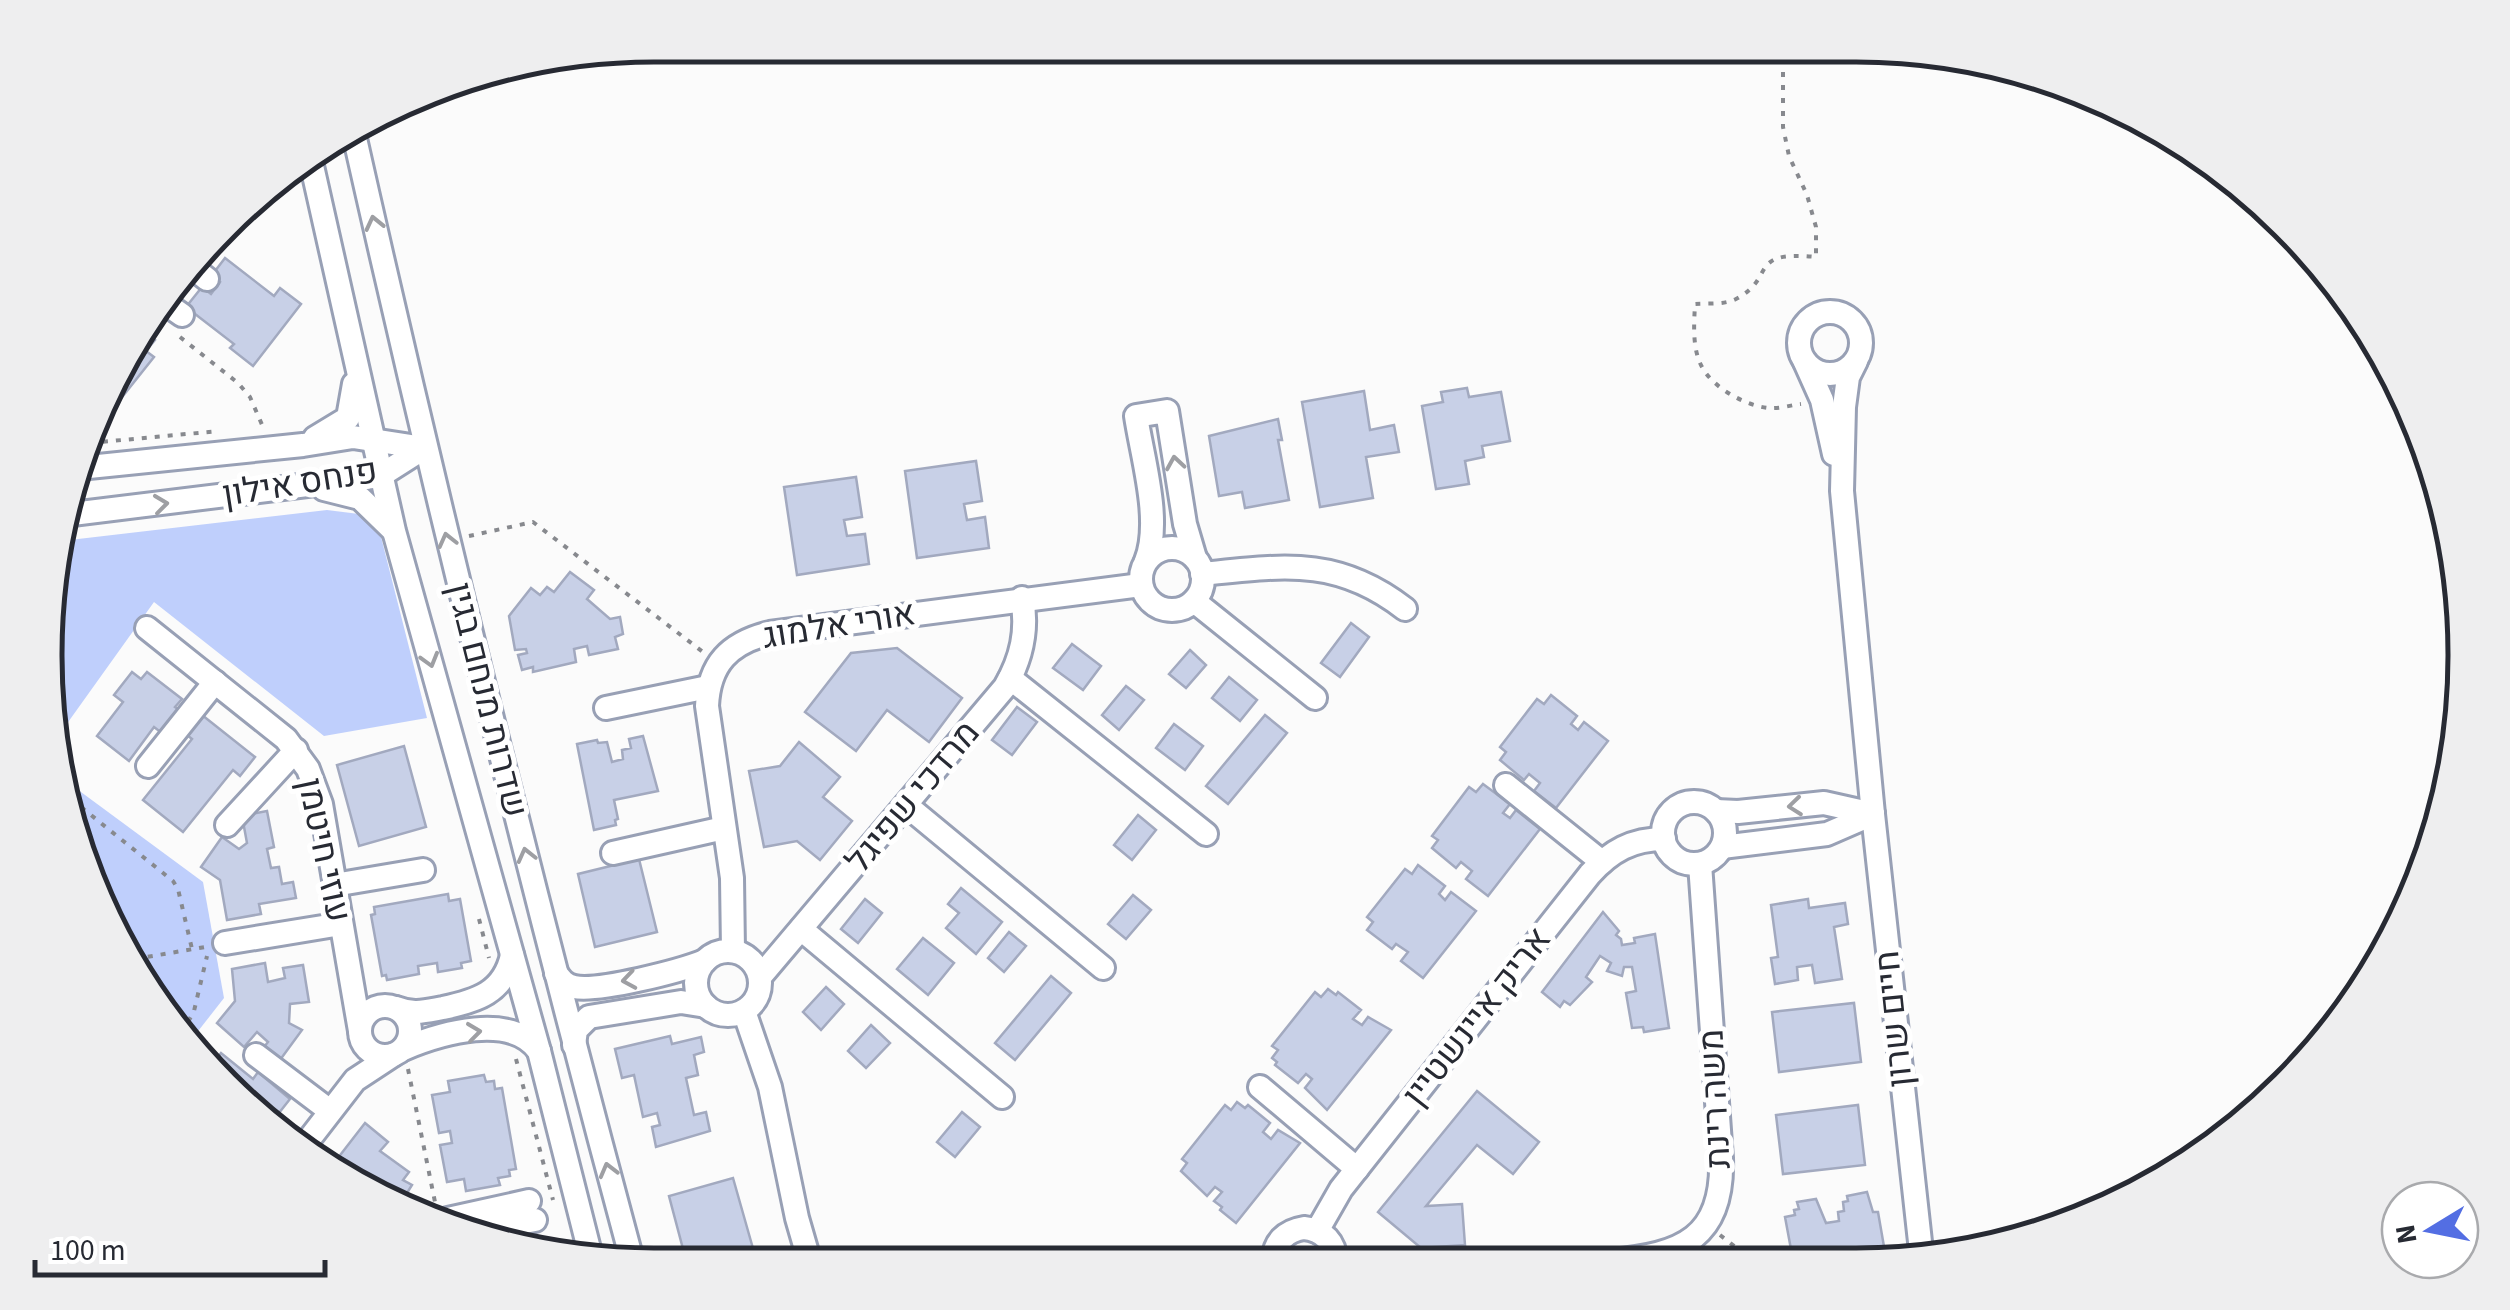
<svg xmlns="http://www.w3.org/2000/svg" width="2510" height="1310" font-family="'Source Sans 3',Heebo,sans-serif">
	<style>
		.green { fill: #bfcffc }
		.building { fill: #c8d0e7; stroke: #a2a9bf; stroke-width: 2.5 }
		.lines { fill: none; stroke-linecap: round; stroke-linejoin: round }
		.minor-casing { stroke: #98a0b5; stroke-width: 28 }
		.path { stroke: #87898e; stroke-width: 4; stroke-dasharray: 5 8; stroke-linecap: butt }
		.minor { stroke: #fff; stroke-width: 22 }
		.oneway { stroke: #9e9fa3 }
		.labels { text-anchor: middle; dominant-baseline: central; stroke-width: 10; stroke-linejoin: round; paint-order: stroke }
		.street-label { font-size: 35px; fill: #272a33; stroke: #fff }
		.rim { fill: none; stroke: #272a33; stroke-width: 5 }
	</style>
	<rect width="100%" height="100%" fill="#fbfbfb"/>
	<g class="green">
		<polygon points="327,510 359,514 380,533 427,718 324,736 154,602 56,739 46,695 61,541"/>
		<polygon points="66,781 203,882 224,998 188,1044 92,889"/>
	</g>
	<g class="building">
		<polygon points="225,258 274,296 280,288 301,304 253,366 230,348 234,344 186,307 202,287 211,294 220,282 212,275"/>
		<polygon points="142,329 155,340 146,351 154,357 119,401 112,395"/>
		<polygon points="1467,388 1469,397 1501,392 1510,441 1482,446 1484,457 1465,461 1469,484 1436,489 1422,406 1443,402 1441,392"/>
		<polygon points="1364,391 1370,430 1394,425 1399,452 1366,457 1373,498 1320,507 1302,402"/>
		<polygon points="1278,419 1282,440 1278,440 1289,500 1245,508 1242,492 1219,496 1209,436"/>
		<polygon points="976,461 982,501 964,504 967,520 985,517 989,548 917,558 905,471"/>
		<polygon points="856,477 862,517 844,520 847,536 865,534 869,564 797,575 784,487"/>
		<polygon points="570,572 594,590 587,599 610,619 620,617 623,634 615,637 618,649 589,655 587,646 574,649 576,662 533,672 533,667 522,670 518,655 527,653 526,649 515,650 509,616 531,588 540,595 547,587 554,592"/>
		<polygon points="1351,623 1369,637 1340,677 1321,663"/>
		<polygon points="1072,644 1101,666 1083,690 1053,668"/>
		<polygon points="897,648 962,698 929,742 887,710 856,751 805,712 851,653"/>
		<polygon points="1190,650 1206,665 1186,688 1169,674"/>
		<polygon points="132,672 141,679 147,672 182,699 175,707 185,714 167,737 154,727 129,761 97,736 123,702 114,695"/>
		<polygon points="1229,677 1257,700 1240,721 1212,698"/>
		<polygon points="1126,686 1144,700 1119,730 1102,715"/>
		<polygon points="1551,695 1577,716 1571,724 1578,730 1584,722 1608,741 1556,808 1534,791 1540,783 1529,774 1524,780 1500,760 1506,752 1500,747 1537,699 1544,704"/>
		<polygon points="1017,707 1037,722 1012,755 992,740"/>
		<polygon points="202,715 255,757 240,776 233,770 183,832 143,800 192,739 187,735"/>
		<polygon points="1265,715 1287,733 1228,804 1206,786"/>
		<polygon points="1174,724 1203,746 1185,770 1156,748"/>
		<polygon points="643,736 658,791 614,800 618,819 615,820 616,825 594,830 577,744 597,740 598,743 607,742 612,762 623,759 622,750 631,748 629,739"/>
		<polygon points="799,742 840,777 823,797 852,821 820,860 797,841 764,847 749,771 780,766"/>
		<polygon points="404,746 426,827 359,846 337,765"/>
		<polygon points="1483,784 1510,804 1503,813 1510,818 1516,810 1540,829 1488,896 1466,879 1472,871 1461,862 1456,868 1432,848 1438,840 1432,836 1469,787 1476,792"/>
		<polygon points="267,811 274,847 267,849 271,868 279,867 282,884 293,882 296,898 259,904 261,914 227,920 220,880 201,867 222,837 239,849 247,843 242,816"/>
		<polygon points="1138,815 1156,830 1132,860 1114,845"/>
		<polygon points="639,859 657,932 595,947 578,874"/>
		<polygon points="1418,865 1445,886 1439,894 1445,900 1451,892 1476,911 1423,978 1401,961 1408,952 1396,944 1392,949 1367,930 1373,922 1367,917 1405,869 1412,874"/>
		<polygon points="961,888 1002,922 976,954 946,928 959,913 948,904"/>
		<polygon points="448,894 449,901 460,899 471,961 461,963 462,968 438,972 437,963 418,966 419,974 387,980 386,975 382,976 371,915 375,914 374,907"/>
		<polygon points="1133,895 1151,910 1126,939 1108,924"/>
		<polygon points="865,899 882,913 858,943 841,929"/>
		<polygon points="1808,899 1809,908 1845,903 1848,924 1834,927 1842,979 1815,983 1812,965 1797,967 1798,980 1775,984 1771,958 1778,957 1771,905"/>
		<polygon points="1603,912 1619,931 1616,935 1621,939 1622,945 1635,943 1634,938 1655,934 1669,1028 1644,1032 1643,1027 1632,1028 1626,993 1636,991 1632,967 1624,967 1622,976 1607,971 1611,963 1600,956 1586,977 1592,982 1570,1005 1564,1001 1560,1007 1542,992"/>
		<polygon points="1009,932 1026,946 1004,972 988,958"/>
		<polygon points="923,938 954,963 928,995 897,969"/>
		<polygon points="265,963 268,982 285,978 283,968 303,965 309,1002 290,1004 289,1023 302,1030 280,1060 264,1047 268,1042 257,1032 244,1047 217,1023 235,1001 232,969"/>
		<polygon points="1051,976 1071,993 1015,1060 995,1043"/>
		<polygon points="826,987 844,1004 821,1030 803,1012"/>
		<polygon points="1328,989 1336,995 1338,992 1361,1010 1353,1019 1362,1025 1368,1017 1391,1030 1327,1110 1305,1088 1312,1079 1306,1074 1298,1083 1275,1065 1277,1062 1272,1058 1278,1050 1272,1046 1315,992 1321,997"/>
		<polygon points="1854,1003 1861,1062 1779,1072 1772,1012"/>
		<polygon points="871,1025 890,1043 866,1068 848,1051"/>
		<polygon points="670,1036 672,1044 701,1037 704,1052 694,1055 698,1075 686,1078 694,1115 706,1112 710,1131 656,1147 652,1127 660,1125 657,1113 643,1117 634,1075 622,1078 615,1049"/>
		<polygon points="205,1046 218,1057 221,1053 253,1079 258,1072 290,1099 275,1118 197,1058"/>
		<polygon points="484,1075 486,1082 494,1081 495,1089 502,1088 516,1169 509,1170 510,1176 498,1178 500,1185 466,1191 464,1179 447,1182 440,1145 452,1143 450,1131 439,1133 432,1095 450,1092 448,1081"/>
		<polygon points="1477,1091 1539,1142 1513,1174 1477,1145 1426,1206 1462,1204 1465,1245 1421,1248 1378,1212"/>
		<polygon points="1237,1102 1245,1108 1248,1105 1270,1123 1263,1132 1271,1139 1278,1130 1300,1143 1236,1223 1220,1210 1222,1207 1214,1201 1222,1192 1215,1187 1207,1196 1181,1171 1187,1163 1182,1159 1225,1105 1231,1110"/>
		<polygon points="1858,1105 1865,1165 1783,1174 1776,1115"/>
		<polygon points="962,1112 980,1127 955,1157 937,1142"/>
		<polygon points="365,1123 388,1142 380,1151 409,1172 403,1180 412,1185 407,1193 412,1197 405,1207 385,1202 334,1163"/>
		<polygon points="733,1178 756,1259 741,1263 687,1264 669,1196"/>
		<polygon points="1867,1192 1873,1212 1878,1212 1886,1258 1844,1260 1843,1253 1830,1255 1831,1260 1793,1260 1785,1217 1795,1215 1794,1210 1799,1209 1797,1202 1816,1199 1826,1223 1839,1221 1838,1212 1844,1211 1843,1202 1848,1201 1847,1196"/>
	</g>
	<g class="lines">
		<g class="minor-casing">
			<g id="minor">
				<path d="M354,134c85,378 178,755 279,1130"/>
				<polyline points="310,157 394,531 539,1051 591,1257"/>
				<polyline points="193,268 207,279"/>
				<polyline points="162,301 182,315"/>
				<circle cx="1830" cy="343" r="31"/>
				<polyline points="1856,361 1848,377 1844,407 1842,491 1873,814 1922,1260"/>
				<polyline points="1805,362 1822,400 1834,454"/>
				<polyline points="315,438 348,418 354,384"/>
				<polyline points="79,468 303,445 353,437 424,448"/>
				<polyline points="324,489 360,498 393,530"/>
				<polyline points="64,515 380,476 424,448"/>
				<circle cx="1172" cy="579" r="31"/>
				<path d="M1146,561c16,-40 -4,-104 -10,-145l31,-5 18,113 10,34"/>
				<path d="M1202,574c80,-8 135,-18 203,35"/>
				<polyline points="1194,601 1315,698"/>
				<polyline points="147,628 286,739 308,769 321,804 360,1031"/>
				<polyline points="1010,678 1206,834"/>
				<polyline points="606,708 708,687"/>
				<polyline points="148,766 215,682"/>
				<polyline points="1506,785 1602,862"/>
				<circle cx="1694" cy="833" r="31"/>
				<polyline points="906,805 1103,968"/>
				<polyline points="1716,811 1738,812 1824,803 1873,814"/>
				<polyline points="227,825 296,750"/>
				<polyline points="1722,847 1827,834 1873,814"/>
				<polyline points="613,853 724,828"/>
				<polyline points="334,885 423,870"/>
				<polyline points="801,929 1002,1097"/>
				<polyline points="225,943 341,924"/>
				<circle cx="728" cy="983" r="32"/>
				<path d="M733,951l-1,-73 -25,-172c2,-42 22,-63 63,-73l371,-48"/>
				<path d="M556,973c5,7 9,12 18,14 25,5 106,-16 131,-26"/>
				<path d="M760,977l245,-290c17,-29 23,-57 17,-89"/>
				<circle cx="385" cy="1031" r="25"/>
				<path d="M396,1008c17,7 30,3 47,0 33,-7 61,-15 69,-53"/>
				<polyline points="744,1011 770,1087 797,1218 810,1263"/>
				<polyline points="574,1045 576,1030 589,1017 681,1002 706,1006"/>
				<path d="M403,1049c38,-16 108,-37 136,2"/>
				<polyline points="256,1055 330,1111"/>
				<polyline points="1260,1087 1357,1169"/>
				<polyline points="307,1142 355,1080 393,1055"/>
				<polyline points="448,1219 529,1201"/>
				<polyline points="486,1229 535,1220"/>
				<path d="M1317,1231l24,-42 249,-315c21,-23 42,-35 74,-35"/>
				<path d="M1610,1261c72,-6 114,-23 111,-103l-21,-294"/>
				<path d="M1273,1262c1,-20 12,-31 31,-34 20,2 31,14 32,34"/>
			</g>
		</g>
		<g class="path">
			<path d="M1783,46v81l6,29 18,39 9,32v30c-70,-7 -39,21 -80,42 -12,6 -28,4 -41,5 -1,20 -3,45 7,63 11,21 44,39 67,41 10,1 22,-3 32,-4"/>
			<polyline points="180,337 238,383 250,397 263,427"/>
			<polyline points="90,443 219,431"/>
			<polyline points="469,536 533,522 703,652"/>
			<polyline points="71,799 173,881 178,889 192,949"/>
			<polyline points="479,919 489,958"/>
			<polyline points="135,959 205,947"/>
			<polyline points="182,1033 194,1011 207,956"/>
			<polyline points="516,1059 553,1200"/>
			<polyline points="408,1069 435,1202"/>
			<polyline points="1720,1235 1752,1260"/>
		</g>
		<use href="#minor" class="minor"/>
	</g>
	<defs><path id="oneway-chevron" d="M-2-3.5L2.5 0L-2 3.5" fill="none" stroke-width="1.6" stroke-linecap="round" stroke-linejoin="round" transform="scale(2.5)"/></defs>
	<g class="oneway">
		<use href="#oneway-chevron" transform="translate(374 223) rotate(-103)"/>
		<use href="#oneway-chevron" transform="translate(1175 463) rotate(-99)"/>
		<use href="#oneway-chevron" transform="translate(161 504) rotate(-7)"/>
		<use href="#oneway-chevron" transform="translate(447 540) rotate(-104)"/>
		<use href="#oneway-chevron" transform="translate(430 660) rotate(74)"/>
		<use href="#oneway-chevron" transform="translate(1795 806) rotate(174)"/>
		<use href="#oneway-chevron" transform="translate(526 855) rotate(-104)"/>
		<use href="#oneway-chevron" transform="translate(629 980) rotate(171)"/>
		<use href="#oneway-chevron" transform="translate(474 1032) rotate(-7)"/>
		<use href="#oneway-chevron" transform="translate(608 1170) rotate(-105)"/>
	</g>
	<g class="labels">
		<g class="street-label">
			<text transform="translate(300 483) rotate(-9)">פנחס אילון</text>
			<text transform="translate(839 625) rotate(-9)">אורי אלמוג</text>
			<text transform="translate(487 700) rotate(76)">שדרות מנחם בגין</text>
			<text transform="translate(913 797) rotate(-50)">מרדכי שפיגל</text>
			<text transform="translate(324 850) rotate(78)">עוזי חיטמן</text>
			<text transform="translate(1477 1017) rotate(-52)">אריק איינשטיין</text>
			<text transform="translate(1894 1019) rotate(-96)">חיים שרון</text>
			<text transform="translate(1715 1099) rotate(-93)">משה רינת</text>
		</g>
	</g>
	<path d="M0 0H2510V1310H0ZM654 62H1856A592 592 0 0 1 2448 654V656A592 592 0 0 1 1856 1248H654A592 592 0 0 1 62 656V654A592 592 0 0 1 654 62Z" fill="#eeeeef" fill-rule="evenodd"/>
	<path class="rim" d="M654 62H1856A592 592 0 0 1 2448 654V656A592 592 0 0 1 1856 1248H654A592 592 0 0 1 62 656V654A592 592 0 0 1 654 62Z"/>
	<g transform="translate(2430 1230) rotate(260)"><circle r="48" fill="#ffffff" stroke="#a9aaad" stroke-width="2.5"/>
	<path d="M0-8L18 38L0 25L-18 38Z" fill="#536ee3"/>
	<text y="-15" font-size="28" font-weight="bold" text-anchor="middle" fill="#272a33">N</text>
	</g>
	<path d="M35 1260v15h290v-15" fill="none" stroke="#272a33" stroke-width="5"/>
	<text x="50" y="1260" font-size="30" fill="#272a33" stroke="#ffffff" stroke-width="8" paint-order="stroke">100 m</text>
</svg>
